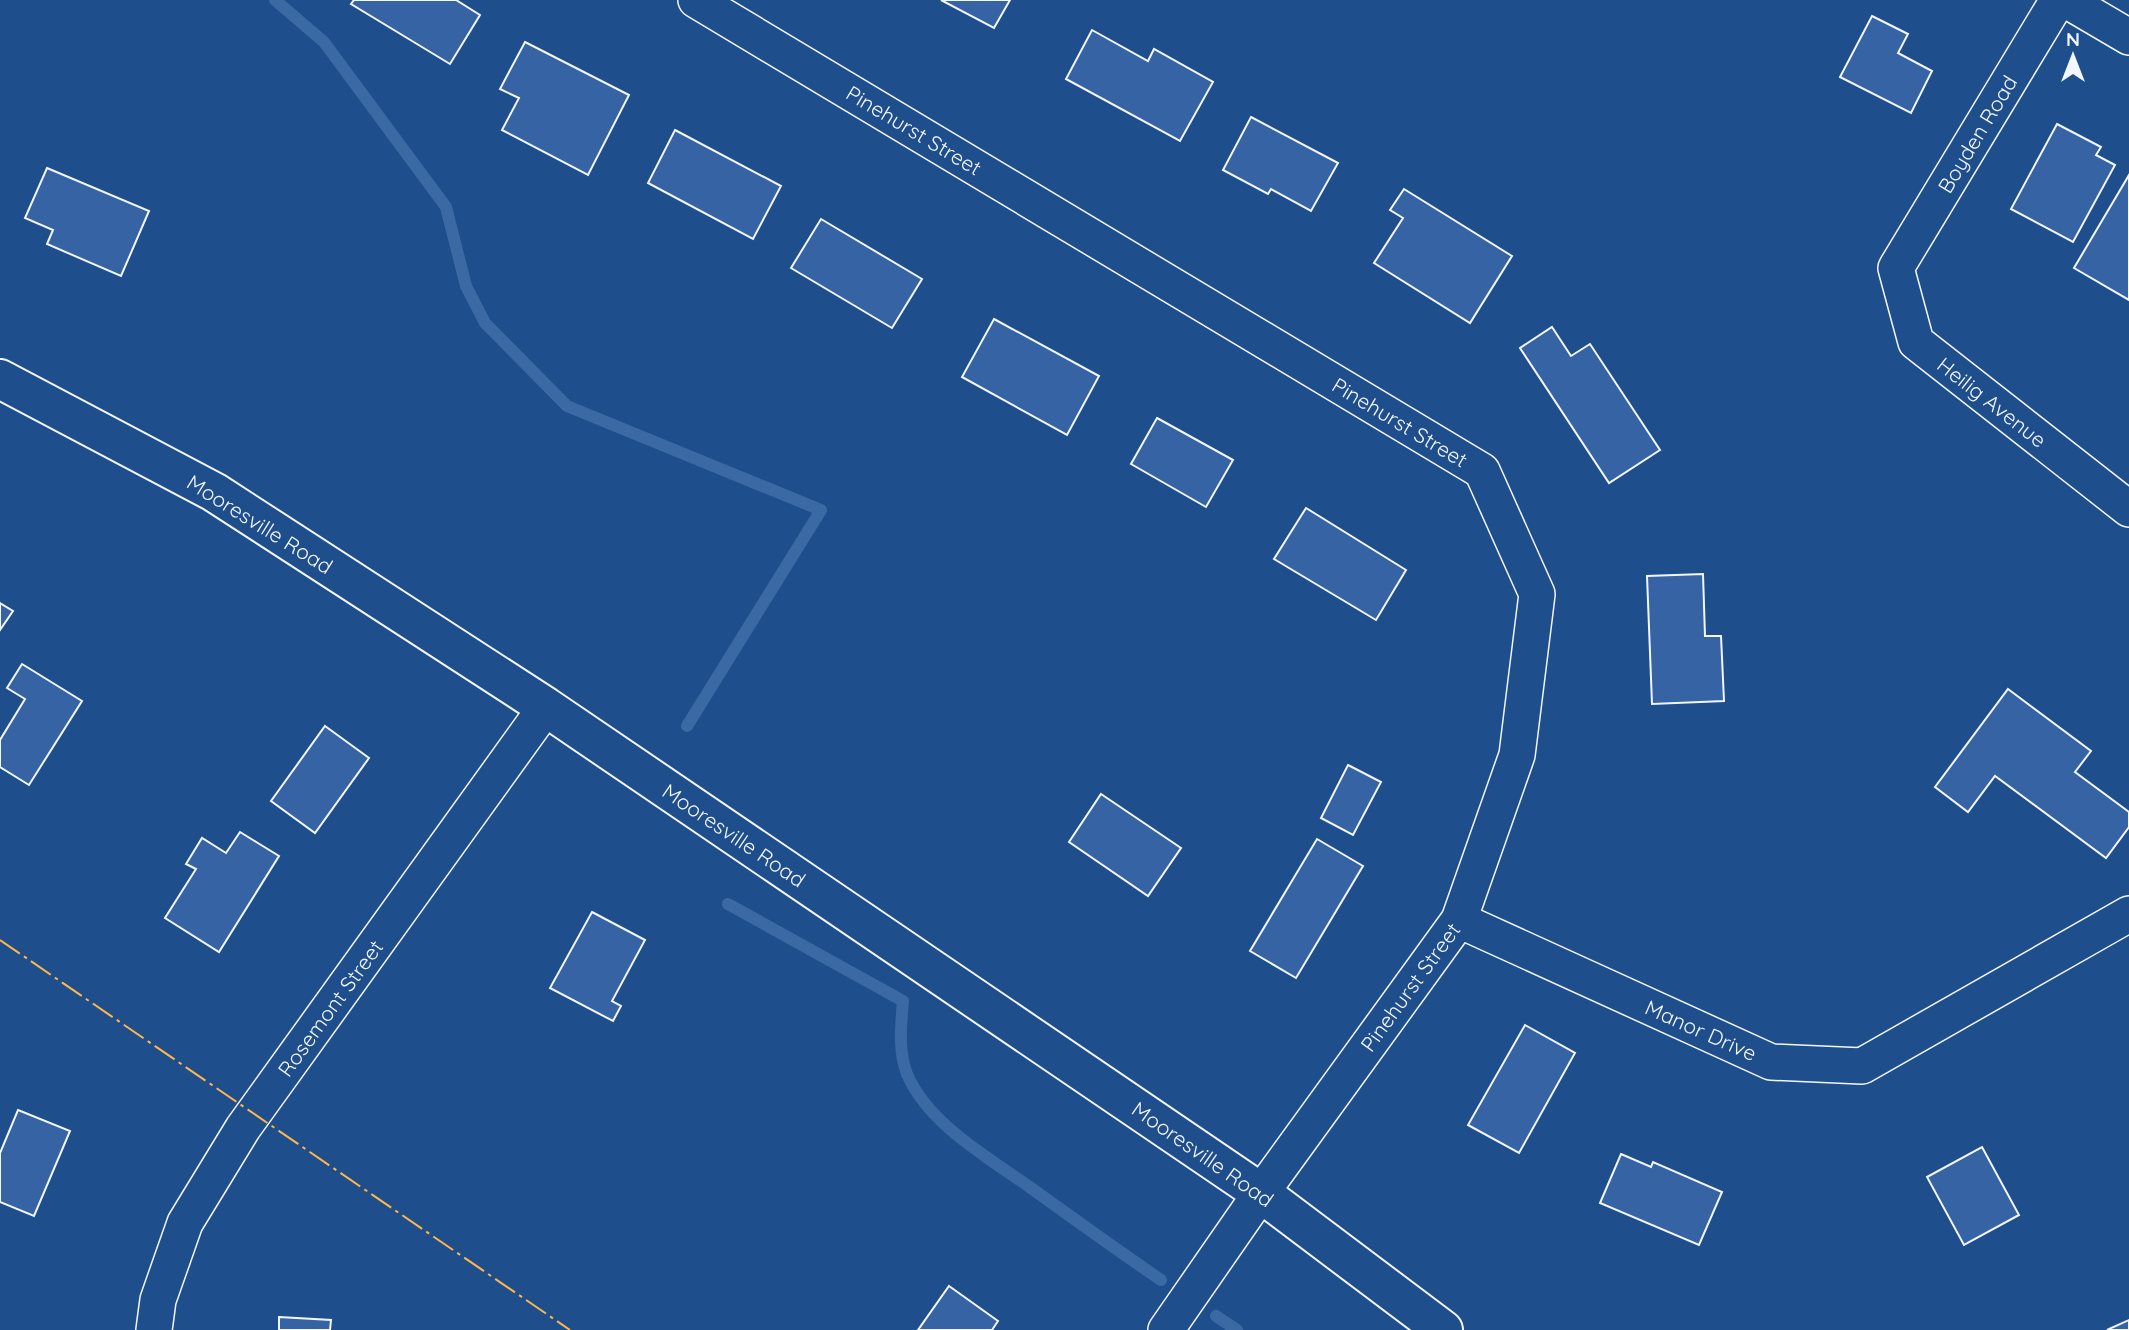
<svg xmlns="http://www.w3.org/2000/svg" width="2129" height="1330" font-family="Quicksand,sans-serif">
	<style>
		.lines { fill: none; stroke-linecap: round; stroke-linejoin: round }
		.stream { stroke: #3b69a3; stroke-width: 12 }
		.building { fill: #3563a3; stroke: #f2f6ff; stroke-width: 2 }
		.minor-casing { stroke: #f2f6ff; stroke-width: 38 }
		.primary-casing { stroke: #f2f6ff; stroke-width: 42 }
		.minor { stroke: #1f4e8c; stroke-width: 35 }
		.primary { stroke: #1f4e8c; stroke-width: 38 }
		.power { stroke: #ffb74d; stroke-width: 2; stroke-dasharray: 24 5 3.5 5; stroke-linecap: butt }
		.labels { text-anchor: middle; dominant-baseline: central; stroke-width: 5; stroke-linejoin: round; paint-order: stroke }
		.street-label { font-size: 21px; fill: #f2f6ff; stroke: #1f4e8c }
	</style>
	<rect width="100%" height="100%" fill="#1f4e8c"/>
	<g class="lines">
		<g class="stream">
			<polyline points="275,0 324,42 446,207 466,286 485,323 567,406 821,510 687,726"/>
			<path d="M728,904l175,97c-2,24 -5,50 4,73 21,50 82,84 124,114 43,31 86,62 130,92"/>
			<polyline points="1216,1316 1237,1330"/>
		</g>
	</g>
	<g class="building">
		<polygon points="354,0 456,0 480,15 450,64 351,4"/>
		<polygon points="941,0 1010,0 994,28"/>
		<polygon points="1872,16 1908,34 1898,53 1932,71 1911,113 1840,77"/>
		<polygon points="1092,30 1148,61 1154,49 1213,82 1180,141 1066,79"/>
		<polygon points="525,42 629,95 588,175 502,130 519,98 500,89"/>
		<polygon points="1251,117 1338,163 1311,211 1271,189 1268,194 1223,170"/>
		<polygon points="2057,124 2101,147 2096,155 2115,165 2073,242 2011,209"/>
		<polygon points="675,130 781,186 753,239 648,183"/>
		<polygon points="47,168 149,211 121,276 47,244 53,230 25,218"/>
		<polygon points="2129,175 2129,300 2074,268"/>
		<polygon points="1404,189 1512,256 1470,323 1374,263 1403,218 1390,210"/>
		<polygon points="821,219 922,279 892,328 791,268"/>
		<polygon points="994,319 1099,376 1067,435 962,377"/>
		<polygon points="1552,327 1571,356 1590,344 1660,450 1609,483 1520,348"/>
		<polygon points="1157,418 1233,460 1206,507 1131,464"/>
		<polygon points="1306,508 1406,570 1376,620 1274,559"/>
		<polygon points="1703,574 1705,636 1721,636 1724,701 1652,704 1647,576"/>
		<polygon points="0,603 13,611 0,630"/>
		<polygon points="22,664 82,701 29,785 0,767 0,740 25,699 7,688"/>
		<polygon points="2008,689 2091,751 2075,772 2129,812 2129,827 2106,858 1995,776 1968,812 1935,787"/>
		<polygon points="325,726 369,758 315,833 271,801"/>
		<polygon points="1348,765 1381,782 1353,835 1321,818"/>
		<polygon points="1101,794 1181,848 1148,896 1069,842"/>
		<polygon points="240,832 279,856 219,952 165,918 196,869 186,864 202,838 226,853"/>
		<polygon points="1317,839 1363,866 1296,978 1250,951"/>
		<polygon points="592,912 645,940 612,1001 621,1006 613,1021 550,988"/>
		<polygon points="1525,1025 1575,1053 1519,1153 1468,1125"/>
		<polygon points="18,1110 70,1131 34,1216 0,1202 0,1153"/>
		<polygon points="1982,1147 2019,1215 1964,1245 1927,1177"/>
		<polygon points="1621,1154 1651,1167 1653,1162 1722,1192 1699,1245 1600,1203"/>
		<polygon points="949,1286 998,1321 992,1330 918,1330"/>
		<polygon points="279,1317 331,1320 330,1330 279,1330"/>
		<polygon points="2129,1320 2129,1330 2107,1330"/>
	</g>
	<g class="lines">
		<g class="minor-casing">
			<g id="minor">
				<polyline points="696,0 1482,471 1537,594 1517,755 1459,920 1261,1193 1166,1330"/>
				<polyline points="2058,0 1896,268 1916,342 2129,509"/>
				<polyline points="2066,0 2129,37"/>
				<polyline points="1459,920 1771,1062 1862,1066 2129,914"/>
				<polyline points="154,1330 158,1300 185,1223 243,1128 546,707"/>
			</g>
		</g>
		<g class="primary-casing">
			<polyline id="primary" points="0,379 214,492 546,707 1261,1193 1443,1330"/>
		</g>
		<use href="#minor" class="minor"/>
		<use href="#primary" class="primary"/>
		<polyline class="power" points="0,940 570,1330"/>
	</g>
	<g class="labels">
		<g class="street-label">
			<text transform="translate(914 130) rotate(31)">Pinehurst Street</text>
			<text transform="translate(1977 134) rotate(-59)">Boyden Road</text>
			<text transform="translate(1992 402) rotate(38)">Heilig Avenue</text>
			<text transform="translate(1400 422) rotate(31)">Pinehurst Street</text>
			<text transform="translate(260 524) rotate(32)">Mooresville Road</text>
			<text transform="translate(734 835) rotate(34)">Mooresville Road</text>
			<text transform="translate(1410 987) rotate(-54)">Pinehurst Street</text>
			<text transform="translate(330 1008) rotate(-54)">Rosemont Street</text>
			<text transform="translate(1701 1030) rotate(24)">Manor Drive</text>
			<text transform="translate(1203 1154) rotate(35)">Mooresville Road</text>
		</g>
	</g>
	<g transform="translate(2073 56)" stroke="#1f4e8c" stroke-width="5" paint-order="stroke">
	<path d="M0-5L12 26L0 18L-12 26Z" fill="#f2f6ff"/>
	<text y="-10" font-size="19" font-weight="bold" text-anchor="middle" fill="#f2f6ff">N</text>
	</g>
</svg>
